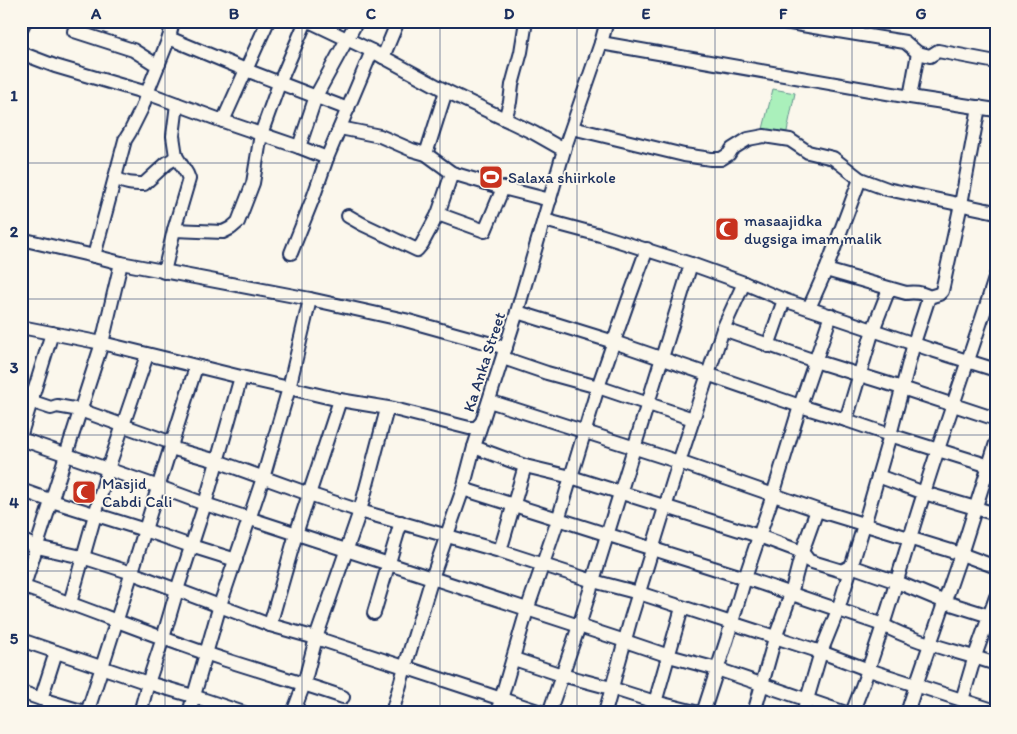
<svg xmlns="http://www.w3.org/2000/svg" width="1017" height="734" font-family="Itim,sans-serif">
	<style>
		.garden { fill: #aaf0bb; stroke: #62908c }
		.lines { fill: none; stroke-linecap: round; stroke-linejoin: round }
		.minor-casing { stroke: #1b2f5e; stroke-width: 16 }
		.minor { stroke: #fbf7ec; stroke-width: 12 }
		.grid { fill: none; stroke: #1b2f5e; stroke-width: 1; stroke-opacity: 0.55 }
		.labels { text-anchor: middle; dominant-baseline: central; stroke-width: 4; stroke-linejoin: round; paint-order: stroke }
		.poi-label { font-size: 16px; fill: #1b2f5e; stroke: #fbf7ec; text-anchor: start }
		.street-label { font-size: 16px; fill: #1b2f5e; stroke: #fbf7ec }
		.neatline { fill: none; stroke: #1b2f5e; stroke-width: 2 }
		.grid-label { font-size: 16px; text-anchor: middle; font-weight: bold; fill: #1b2f5e }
	</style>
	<rect width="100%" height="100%" fill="#fbf7ec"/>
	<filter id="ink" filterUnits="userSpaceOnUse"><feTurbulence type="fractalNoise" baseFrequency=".02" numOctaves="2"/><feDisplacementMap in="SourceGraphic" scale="10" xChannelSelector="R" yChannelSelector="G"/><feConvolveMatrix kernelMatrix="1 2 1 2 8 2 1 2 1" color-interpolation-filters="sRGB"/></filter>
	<g filter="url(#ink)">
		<polygon class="garden" points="773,89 795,93 786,136 762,133"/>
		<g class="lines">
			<g class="minor-casing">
				<g id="minor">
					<polyline points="309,21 372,51 446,91 534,133 564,150"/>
					<polyline points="784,22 905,42 918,53 930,56 938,51 996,62"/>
					<polyline points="21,29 25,21"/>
					<polyline points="74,31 133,50 152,62 159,64"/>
					<polyline points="169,38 246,70 348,109"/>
					<polyline points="601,43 910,97 996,110"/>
					<polyline points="21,53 55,66 147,93 223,121 299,147 327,158"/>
					<polyline points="383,57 398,21"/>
					<polyline points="910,97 918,53"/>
					<polyline points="505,119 510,102 512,85 521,52 526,21"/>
					<polyline points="223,121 268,21"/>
					<polyline points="340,128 380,136 412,150 426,154 452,173 503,188 550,200"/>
					<polyline points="572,128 684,155 711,159 721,159 729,154 732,149 748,139 764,136 790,140 808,152 833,158 860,179 887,189 996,212"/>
					<polyline points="299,147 316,96 357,21"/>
					<polyline points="426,154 446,91"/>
					<path d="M115,177c9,7 18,7 29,7l23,-21 5,-3 4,-4 -3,-20 4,-32"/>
					<polyline points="438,214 485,231 503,188"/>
					<polyline points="348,216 362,224 417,250 422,244 438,214 452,173"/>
					<polyline points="544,220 600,235 691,264 744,283 784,300 932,350 996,370"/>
					<polyline points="174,230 223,232 231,228 238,222 253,183 261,134 279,84 306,21"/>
					<polyline points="21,239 94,256 121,263 310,299 405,320 506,348"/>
					<polyline points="291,253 313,198 327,158 372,51"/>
					<polyline points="94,256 125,140 130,132 142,108 147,93 169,38 173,21"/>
					<path d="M826,270l80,23c8,-1 16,-1 23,4"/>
					<polyline points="164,272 174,230 189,179 187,174 176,156"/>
					<polyline points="929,297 939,294 942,291 961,204 979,107"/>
					<polyline points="809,308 826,270 860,179"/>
					<polyline points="517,312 614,342 800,406 846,420 890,435 996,468"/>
					<polyline points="21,327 102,343 241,377 289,388 340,400 394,409 469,428 476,428 483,421"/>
					<polyline points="723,329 815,361 902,388 996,419"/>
					<polyline points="768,346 784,300"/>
					<polyline points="503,358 547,373 598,387 693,419"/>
					<polyline points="21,392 33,395 33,402 51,408 57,406 80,410 172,443 174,449 217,461 309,494 360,511 500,551 593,581 639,593 821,652 869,670 996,711"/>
					<polyline points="489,401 679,462 817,510 961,554 996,567"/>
					<polyline points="846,420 873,330 889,289"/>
					<polyline points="21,434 52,333"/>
					<polyline points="21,439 159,487 205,504 625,641 669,656 717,669 846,713"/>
					<polyline points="474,447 525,466 571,477 759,536 802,552 809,561 842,571 851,566 897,582 945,602 996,618"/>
					<polyline points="878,476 924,493 996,514"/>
					<path d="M463,489l282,89 138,47c35,19 75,26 113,39"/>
					<polyline points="21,490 52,501 145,530 191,546 236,560"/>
					<polyline points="21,540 37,547 82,557 132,573 270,625 316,638 544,713"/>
					<polyline points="500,551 525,466"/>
					<path d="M21,586c62,21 122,46 184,67 46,16 92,28 138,44"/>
					<polyline points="21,595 102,343 121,263"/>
					<polyline points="70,603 108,469 147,355"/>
					<polyline points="374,613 401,522"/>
					<polyline points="270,625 296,534 340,400"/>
					<polyline points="21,640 148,683 193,696 244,713"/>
					<polyline points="514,659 562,675 611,688 655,702 699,713"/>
					<polyline points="21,692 41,699 88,713"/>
					<polyline points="41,699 56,652"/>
					<polyline points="962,700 975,656 996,597"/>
					<path d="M87,713c38,-115 72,-231 109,-346"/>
					<polyline points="140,713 148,683 163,638 177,590 205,504 241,377"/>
					<polyline points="189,713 220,605 263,478 289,388 310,299"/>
					<polyline points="293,713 304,684 316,638 360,511 387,409"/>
					<polyline points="392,713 405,667 432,578 463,489 474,447 517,312 564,150 601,43 607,21"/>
					<polyline points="497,713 527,610 558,520 598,387 628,301 647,249"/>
					<polyline points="549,713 579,626 691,264"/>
					<polyline points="605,713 631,618 679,462 723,329 744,283"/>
					<polyline points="652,713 682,608"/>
					<polyline points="703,713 727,639 745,578 773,495 800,406 831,315"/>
					<polyline points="754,713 775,638 791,594 802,552 817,510"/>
					<polyline points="803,713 821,652 838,610 864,525 890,435 914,343 929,297"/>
					<path d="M852,713c28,-71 48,-145 71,-217 23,-74 50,-147 73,-221"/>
					<polyline points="907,713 916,685 961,554 996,443"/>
				</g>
			</g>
			<use href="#minor" class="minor"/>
		</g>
	</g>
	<path class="grid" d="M165,21v692M302,21v692M440,21v692M577,21v692M715,21v692M852,21v692M21,163h975M21,299h975M21,435h975M21,571h975"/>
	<defs>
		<g id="stadium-square" transform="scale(1.25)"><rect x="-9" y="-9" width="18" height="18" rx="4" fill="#c8321e" stroke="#fbf7ec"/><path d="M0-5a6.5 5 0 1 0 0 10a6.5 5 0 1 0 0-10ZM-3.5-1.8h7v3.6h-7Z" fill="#fff"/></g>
		<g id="mosque-square" transform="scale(1.25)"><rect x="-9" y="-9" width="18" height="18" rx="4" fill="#c8321e" stroke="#fbf7ec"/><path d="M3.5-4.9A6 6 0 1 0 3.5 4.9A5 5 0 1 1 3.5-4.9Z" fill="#fff"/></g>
	</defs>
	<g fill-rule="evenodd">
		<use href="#stadium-square" x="491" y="177"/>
		<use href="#mosque-square" x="727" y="229"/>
		<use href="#mosque-square" x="84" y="492"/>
	</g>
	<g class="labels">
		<g class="poi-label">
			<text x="508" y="177">Salaxa shiirkole</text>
			<text x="744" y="220">masaajidka<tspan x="744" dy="18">dugsiga imam malik</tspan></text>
			<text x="102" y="483">Masjid<tspan x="102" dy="18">Cabdi Cali</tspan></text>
		</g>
		<g class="street-label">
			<text transform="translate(484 362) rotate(-72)">Ka Anka Street</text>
		</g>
	</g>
	<rect width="1017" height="734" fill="none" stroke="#fbf7ec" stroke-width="55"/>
	<rect x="28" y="28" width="962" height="678" class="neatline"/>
	<g class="grid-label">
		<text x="96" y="19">A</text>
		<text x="234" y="19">B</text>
		<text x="371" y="19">C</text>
		<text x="509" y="19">D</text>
		<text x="646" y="19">E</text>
		<text x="783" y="19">F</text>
		<text x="921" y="19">G</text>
		<text x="14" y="101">1</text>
		<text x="14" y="237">2</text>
		<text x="14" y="373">3</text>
		<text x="14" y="508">4</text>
		<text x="14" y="644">5</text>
	</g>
</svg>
